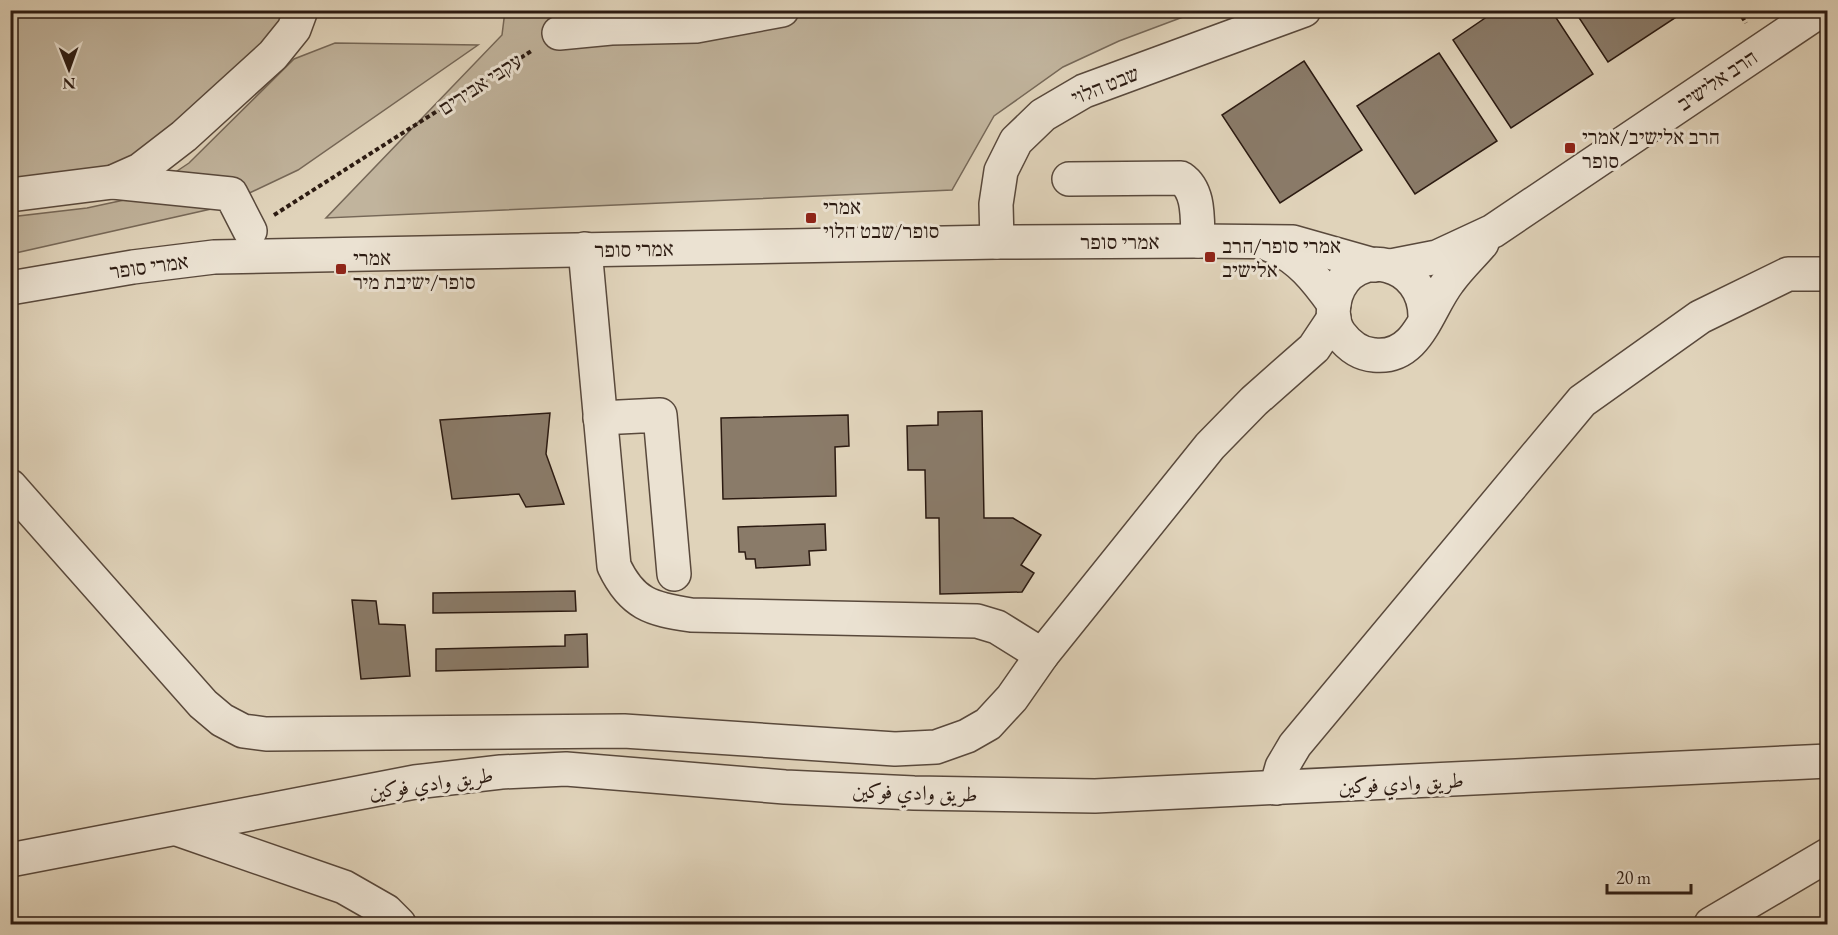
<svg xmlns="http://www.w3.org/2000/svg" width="1838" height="935" font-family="'EB Garamond',Amiri,'Frank Ruhl Libre',serif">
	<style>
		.green { fill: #c1b49d; stroke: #766858; stroke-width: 1.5 }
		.building { fill: #8a7b69; stroke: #2c1b12; stroke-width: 1.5 }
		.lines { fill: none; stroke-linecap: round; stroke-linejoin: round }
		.minor-casing { stroke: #59493c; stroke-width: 36 }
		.path { stroke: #2c1b12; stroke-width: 4; stroke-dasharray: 4.5 3; stroke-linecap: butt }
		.minor { stroke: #ebe2d2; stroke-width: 33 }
		.poi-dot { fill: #8f2418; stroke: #ebe2d2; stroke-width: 2 }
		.labels { text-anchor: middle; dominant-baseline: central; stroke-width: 6; stroke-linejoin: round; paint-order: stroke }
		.street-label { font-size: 21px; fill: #2c1b12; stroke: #ebe2d2 }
		.poi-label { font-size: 21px; fill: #2c1b12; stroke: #ebe2d2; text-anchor: start }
	</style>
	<rect width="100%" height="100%" fill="#e0d3ba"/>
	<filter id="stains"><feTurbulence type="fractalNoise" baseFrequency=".00333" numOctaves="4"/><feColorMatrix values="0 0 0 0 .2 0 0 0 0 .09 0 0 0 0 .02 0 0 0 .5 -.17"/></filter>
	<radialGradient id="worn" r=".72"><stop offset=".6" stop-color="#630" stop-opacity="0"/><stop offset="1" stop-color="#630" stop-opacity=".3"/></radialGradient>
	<g class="green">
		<polygon points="10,11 282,11 277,32 142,157 89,176 11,185"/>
		<polygon points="505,11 1199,11 1119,41 1063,67 994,116 952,190 326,218 502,35"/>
		<polygon points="335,43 478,45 298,170 220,207 11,254 10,217 87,208 138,197 189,163 294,59"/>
	</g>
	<g class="building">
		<polygon points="1497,10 1551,10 1593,74 1511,128 1453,40"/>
		<polygon points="1574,10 1687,10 1608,62"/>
		<polygon points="1439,53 1497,141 1415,194 1357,106"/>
		<polygon points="1304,61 1362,150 1280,203 1222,115"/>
		<polygon points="982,411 984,518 1013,518 1041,535 1021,565 1034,573 1022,592 940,594 939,518 926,518 925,470 908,470 907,426 938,425 938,412"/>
		<polygon points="550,413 546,454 564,504 526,507 519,494 452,499 440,420"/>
		<polygon points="848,415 849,446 835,447 836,496 723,499 721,418"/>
		<polygon points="825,524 826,550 809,551 810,565 756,568 755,559 746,559 745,552 739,552 738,527"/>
		<polygon points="575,591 576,611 433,613 433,593"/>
		<polygon points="352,600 376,601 379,624 405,625 410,676 361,679"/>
		<polygon points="587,634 588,667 436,671 436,649 565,646 565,635"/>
	</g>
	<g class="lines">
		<g class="minor-casing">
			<g id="minor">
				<polyline points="559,33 611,28 696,26 782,10"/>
				<path d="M1069,179l112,-1c19,13 16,41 17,63"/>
				<polyline points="113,182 231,194 250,231"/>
				<polyline points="10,195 113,182 140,170 184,136 273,55 294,29 301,10"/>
				<polyline points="997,242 996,204 1001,171 1016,141 1043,115 1084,91 1304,10"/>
				<path d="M1270,245c29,12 46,34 64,59"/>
				<path d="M585,249l29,317c18,38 37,43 77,49l286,6 20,6 45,28"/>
				<polyline points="1391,266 1437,257 1493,231 1821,10"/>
				<polyline points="10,288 133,267 214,257 997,242 1198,241 1293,242 1374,265"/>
				<path d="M1425,319c2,-59 -72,-75 -89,-24 -4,13 -4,28 4,39 9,12 19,20 34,21 44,5 53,-46 75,-74 10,-14 22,-25 33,-38"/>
				<polyline points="600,418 660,415 674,574"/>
				<polyline points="10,486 203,704 222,720 243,731 266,734 624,731 895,749 936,747 967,736 988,724 1012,698 1042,655 1210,446 1254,401 1314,348 1334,318"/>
				<polyline points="1276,788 1282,767 1295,745 1582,401 1700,317 1788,274 1828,274"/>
				<polyline points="177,829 344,887 386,911 399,924"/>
				<polyline points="10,860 415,782 501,772 566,769 785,787 914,793 1095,796 1828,761"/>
				<polyline points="1711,924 1828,855"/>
			</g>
		</g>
		<g class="path">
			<polyline points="1738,10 1746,23"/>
			<polyline points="274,215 533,50"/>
		</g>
		<use href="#minor" class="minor"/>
	</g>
	<g class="poi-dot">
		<rect x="1564" y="142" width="12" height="12" rx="3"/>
		<rect x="805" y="212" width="12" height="12" rx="3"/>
		<rect x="1204" y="251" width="12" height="12" rx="3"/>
		<rect x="335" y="263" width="12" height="12" rx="3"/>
	</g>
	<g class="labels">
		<g class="street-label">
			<text transform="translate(1717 80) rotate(-34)">הרב אלישיב</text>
			<text transform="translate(480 84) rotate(-33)">עקבי אבירים</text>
			<text transform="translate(1105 85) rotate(-22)">שבט הלוי</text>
			<text x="1120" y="241">אמרי סופר</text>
			<text transform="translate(634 249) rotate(-1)">אמרי סופר</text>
			<text transform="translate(149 266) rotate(-8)">אמרי סופר</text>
			<text transform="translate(431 783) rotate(-8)">طريق وادي فوکين</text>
			<text transform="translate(1401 783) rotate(-3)">طريق وادي فوکين</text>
			<text transform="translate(915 792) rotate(2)">طريق وادي فوکين</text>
		</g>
		<g class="poi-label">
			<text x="1582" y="136">הרב אלישיב/אמרי<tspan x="1582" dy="24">סופר</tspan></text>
			<text x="823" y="206">אמרי<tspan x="823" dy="24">סופר/שבט הלוי</tspan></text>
			<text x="1222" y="245">אמרי סופר/הרב<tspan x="1222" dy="24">אלישיב</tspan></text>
			<text x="353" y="257">אמרי<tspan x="353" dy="24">סופר/ישיבת מיר</tspan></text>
		</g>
	</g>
	<rect width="1838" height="935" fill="none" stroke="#e0d3ba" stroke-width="36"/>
	<rect x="12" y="12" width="1814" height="911" fill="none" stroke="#2c1b12" stroke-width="3"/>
	<rect x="18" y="18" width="1802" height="899" fill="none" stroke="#2c1b12" stroke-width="1.5"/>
	<g transform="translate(69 69) rotate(179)" stroke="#ebe2d2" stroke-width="4.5" paint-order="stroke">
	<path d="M0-4.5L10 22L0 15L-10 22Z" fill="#2c1b12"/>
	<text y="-9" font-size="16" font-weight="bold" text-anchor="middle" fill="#2c1b12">N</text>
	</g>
	<path d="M1607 884v9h84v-9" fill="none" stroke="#2c1b12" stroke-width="3"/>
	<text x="1616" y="884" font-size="18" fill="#2c1b12" stroke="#ebe2d2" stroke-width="4.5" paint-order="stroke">20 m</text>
	<rect width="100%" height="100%" filter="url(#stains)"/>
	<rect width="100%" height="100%" fill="url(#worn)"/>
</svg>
